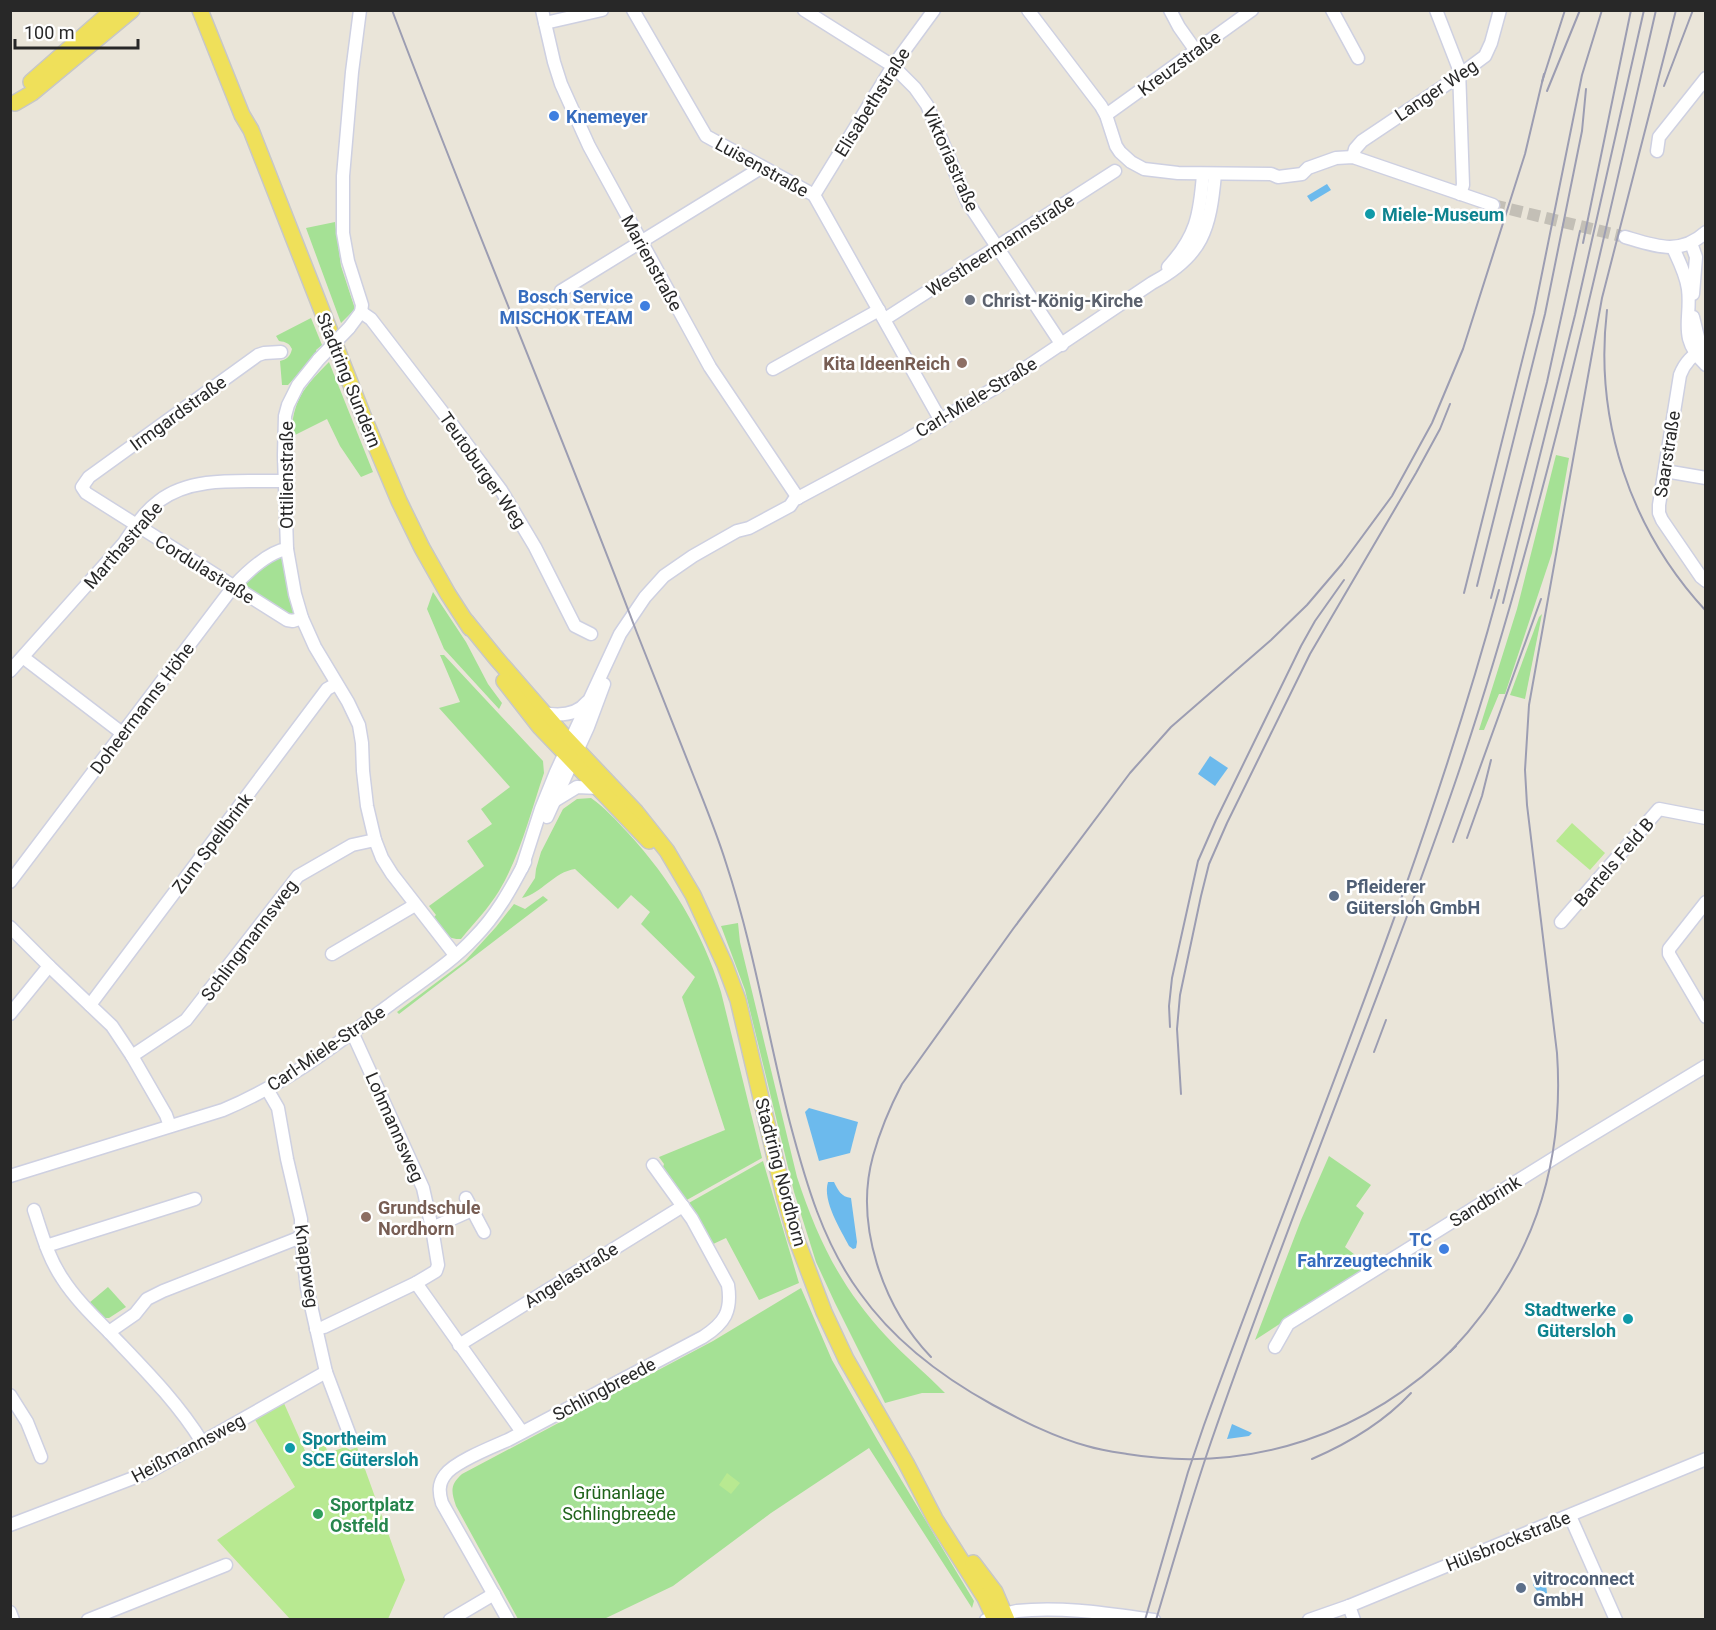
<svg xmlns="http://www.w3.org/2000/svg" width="1716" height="1630" font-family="Roboto,sans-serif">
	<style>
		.green { fill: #a5e195 }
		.pitch { fill: #b8e991 }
		.water { fill: #6cbaed }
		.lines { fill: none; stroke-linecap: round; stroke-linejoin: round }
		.minor-tunnel { stroke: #c3bfb6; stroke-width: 12; stroke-dasharray: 12 6; stroke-linecap: butt }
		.minor-casing { stroke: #ced0e1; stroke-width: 15 }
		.major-casing { stroke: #c7c7c7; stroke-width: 18 }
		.minor { stroke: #fff; stroke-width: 12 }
		.major { stroke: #efe05a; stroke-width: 15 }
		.rail { stroke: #9c9db2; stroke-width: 2 }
		.minor-bridge-casing { stroke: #ced0e1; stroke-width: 15; stroke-linecap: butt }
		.minor-bridge { stroke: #fff; stroke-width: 12 }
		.shop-dot { fill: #3f7fe0; stroke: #fff; stroke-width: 2 }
		.culture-dot { fill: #0f9aa8; stroke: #fff; stroke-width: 2 }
		.worship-dot { fill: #6b7280; stroke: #fff; stroke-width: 2 }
		.education-dot { fill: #8d6e63; stroke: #fff; stroke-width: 2 }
		.service-dot { fill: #5c6f8a; stroke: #fff; stroke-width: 2 }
		.leisure-dot { fill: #2e9e5b; stroke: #fff; stroke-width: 2 }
		.labels { text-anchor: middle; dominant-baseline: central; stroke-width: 5; stroke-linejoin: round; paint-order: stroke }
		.street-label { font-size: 18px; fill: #282828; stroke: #fff }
		.shop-label { font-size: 18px; font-weight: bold; fill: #366cbe; stroke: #fff; text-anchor: end }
		.culture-label { font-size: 18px; font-weight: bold; fill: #0d838f; stroke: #fff; text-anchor: start }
		.worship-label { font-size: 18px; font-weight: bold; fill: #5b616d; stroke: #fff; text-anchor: start }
		.education-label { font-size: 18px; font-weight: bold; fill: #785e54; stroke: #fff; text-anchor: end }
		.service-label { font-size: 18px; font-weight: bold; fill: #4e5e75; stroke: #fff; text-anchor: start }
		.park-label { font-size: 18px; fill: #1f631a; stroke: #fff }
		.leisure-label { font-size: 18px; font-weight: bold; fill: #27864d; stroke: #fff; text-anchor: start }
	</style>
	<rect width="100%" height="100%" fill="#eae5d9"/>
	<g class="green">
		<polygon points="335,222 341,266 355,309 341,323 306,228"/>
		<path d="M311,318l11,27 -6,5 1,4 -29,31h-6l-2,-24c7,-2 10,-4 12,-12 -3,-6 -6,-7 -13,-8l-3,-5z"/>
		<path d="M329,362l44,110 -12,5 -21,-31 -13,-27 -36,18c2,-37 12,-49 38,-75z"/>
		<polygon points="1556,455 1569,458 1552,553 1505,694 1499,694 1484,730 1479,730 1517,609"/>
		<polygon points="280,557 283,559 289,599 294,613 289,617 241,585 273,559"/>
		<polygon points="433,592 466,642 488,684 502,703 499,709 444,649 427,609"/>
		<polygon points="1542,614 1525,699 1510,695 1539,617"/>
		<path d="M440,655h4l99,106 1,12c-13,38 -24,83 -45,118 -11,18 -25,32 -38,48 -16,1 -19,-10 -28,-21l3,-3 -7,-9 55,-40 -17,-25 25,-17 -11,-15 29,-22 -71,-79 21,-6z"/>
		<path d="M591,798c14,10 25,22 37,35 43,47 74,98 93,159l41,166 -77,43 -11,-16v-3l-11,-15 1,-3 -5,-7 66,-27 -43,-133 13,-20 -54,-53 9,-12 -19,-17 -13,14 -43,-40c-21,3 -33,24 -53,29l13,-20 1,-9 5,-17 22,-43 14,-10z"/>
		<polygon points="543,896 548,900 399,1014 397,1012 465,961 496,927 514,904 525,909"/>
		<path d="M738,923l2,19 57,235c21,63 43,109 89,159 18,20 40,37 59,57h-23l-37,10 -50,-100 -19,-41 -22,-70 -49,-202 -24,-64z"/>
		<polygon points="1329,1156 1371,1185 1356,1206 1364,1213 1345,1247 1369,1266 1255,1340 1301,1220"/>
		<polygon points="763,1161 799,1283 759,1300 726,1238 711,1245 687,1204"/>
		<polygon points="108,1287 126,1307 109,1318 103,1318 89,1303"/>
		<path d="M801,1288l31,72 46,81 96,160 -2,7 -103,-160 -98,65 -98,73 -69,33h-86l-62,-113c-5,-15 -6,-21 6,-32l251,-133z"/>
	</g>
	<g class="pitch">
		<polygon points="1572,823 1605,853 1590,870 1556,841"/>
		<polygon points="283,1401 306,1453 325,1445 328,1453 345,1447 350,1450 357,1447 405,1580 388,1619 290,1619 217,1540 295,1487 254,1418"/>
		<polygon points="727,1473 740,1483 731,1494 719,1485"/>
	</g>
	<g class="water">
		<polygon points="1327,184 1331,190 1311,202 1307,196"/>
		<polygon points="1210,756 1228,768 1215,786 1198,774"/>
		<polygon points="809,1108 858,1122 850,1153 819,1161 805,1112"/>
		<path d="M828,1182h6c4,8 7,15 17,16l6,44 -1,6 -3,1 -4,-3c-8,-16 -27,-45 -21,-64z"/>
		<polygon points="1232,1424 1252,1433 1249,1436 1227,1439"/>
		<polygon points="1538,1579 1546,1584 1547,1593 1544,1596 1540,1595 1533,1585 1533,1582"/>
	</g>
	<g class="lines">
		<polyline class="minor-tunnel" points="1493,205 1625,237"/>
		<g class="minor-casing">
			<g id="minor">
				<polyline points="542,10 554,62 561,84 589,146 710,367 798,498"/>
				<polyline points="633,10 706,136 814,195 941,421"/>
				<polyline points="804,10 893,66 915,88 927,105 968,203 1062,345"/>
				<polyline points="1028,10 1101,106 1106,115 1116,146 1120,152 1131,162 1144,169 1178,173 1271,174 1278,177 1302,174 1308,168 1336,158 1353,157 1493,205"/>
				<polyline points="1170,10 1179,27 1196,51"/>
				<polyline points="1332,10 1358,58"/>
				<polyline points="1436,10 1459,69 1463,185 1460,194"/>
				<polyline points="545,23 602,10"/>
				<polyline points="1106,115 1252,10"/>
				<polyline points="1657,151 1659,137 1706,78"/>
				<polyline points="1353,157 1355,149 1362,141 1450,82 1485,56 1491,43 1500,10"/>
				<polyline points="814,195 893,66 934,10"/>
				<path d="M1625,237c30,9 55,19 81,-5"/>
				<polyline points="1691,243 1696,257 1693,294"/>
				<path d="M1673,248c6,13 13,26 15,41 4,31 -11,48 18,76"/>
				<path d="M1168,267c28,-30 32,-52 35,-93"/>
				<polyline points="561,291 756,171 760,167"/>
				<polyline points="361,312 371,319 454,427 501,490 535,547 575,626 591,634"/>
				<polyline points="1693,317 1699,341 1706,350"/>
				<polyline points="885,319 1115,171"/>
				<polyline points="349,328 361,312 362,305 348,261 343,233 343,176 352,72 360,10"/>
				<path d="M1704,348c-12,8 -19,14 -24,27l-21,130v8l3,7 39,57 5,4"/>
				<polyline points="281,352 264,353 258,355 89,477 82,487 86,493 287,620 293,621 302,618"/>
				<polyline points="319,359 298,385 288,405 285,416 284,455 287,549 295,594 302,618 315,647 348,702 359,725 362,743 363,771 367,806 375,840 382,858 392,874 455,955"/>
				<polyline points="773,369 879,310"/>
				<polyline points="1665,471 1706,478"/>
				<polyline points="24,658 122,733"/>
				<path d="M10,671l114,-128c10,-15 20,-31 35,-42 34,-26 85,-19 126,-20"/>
				<path d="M543,713c16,3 33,3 44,-11"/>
				<polyline points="554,801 577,787 598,788"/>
				<polyline points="547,817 588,727 604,684"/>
				<path d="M522,868l19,-59 15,-37 64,-138 25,-37 19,-21 29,-20 44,-25 12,-3 41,-22 4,-6 112,-60 94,-55 152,-102c51,-27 58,-54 63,-109"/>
				<path d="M10,882l223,-295c13,-14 35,-35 54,-38"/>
				<polyline points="1706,902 1669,949 1669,954 1706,1017"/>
				<polyline points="1561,922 1659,809 1706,818"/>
				<polyline points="10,927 49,966 112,1026 132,1056 166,1115 170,1126"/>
				<polyline points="332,954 415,905"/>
				<polyline points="90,1005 327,689 336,684"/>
				<polyline points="10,1014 49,966"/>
				<polyline points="132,1056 186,1020 298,876 352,845 375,840"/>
				<polyline points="267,1089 278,1108 287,1159 301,1219 301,1237 307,1288 326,1372 352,1441"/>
				<path d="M10,1176l213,-66c64,-27 114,-66 169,-107 28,-21 59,-40 82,-65 22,-22 37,-49 51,-76"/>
				<polyline points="466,1198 484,1232"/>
				<path d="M34,1210c8,24 14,47 28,68 12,19 29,36 45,52 34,36 69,70 95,112"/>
				<polyline points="432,1228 472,1210"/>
				<polyline points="46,1246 195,1199"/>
				<polyline points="416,1283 522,1432"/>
				<polyline points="316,1329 324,1327 416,1283 436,1271 438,1265 432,1228 423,1188 352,1032"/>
				<polyline points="109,1332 135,1314 147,1299 163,1291 301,1237"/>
				<polyline points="459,1345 683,1206"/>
				<polyline points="1275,1347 1288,1324 1567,1150 1706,1066"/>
				<polyline points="10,1395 27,1422 41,1457"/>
				<polyline points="1570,1516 1616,1620"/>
				<polyline points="10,1525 149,1472 326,1372"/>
				<polyline points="1349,1606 1354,1620"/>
				<polyline points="10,1612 13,1620"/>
				<polyline points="88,1620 226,1565"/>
				<polyline points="450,1620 494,1594"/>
				<path d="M508,1620c-22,-40 -44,-78 -66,-117 -3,-10 -4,-19 3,-28 9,-13 47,-28 63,-35l195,-103c22,-14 29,-26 25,-52l-36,-66 -39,-54"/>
				<path d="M986,1620c10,-4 21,-7 31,-9 45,-5 93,3 137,9"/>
				<polyline points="1309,1620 1349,1606 1706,1459"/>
			</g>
		</g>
		<g class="major-casing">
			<g id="major">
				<polyline points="200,10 242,115 251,130 364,418 399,501 422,548 448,594 470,628"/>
				<polyline points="31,82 113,10"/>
				<polyline points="15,103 32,93 132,10"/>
				<polyline points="466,621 496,658 563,735 636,812 667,851 693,895 725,965 738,1000 784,1196 796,1238 824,1312 846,1359 906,1463 935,1519 985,1598 995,1620"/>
				<polyline points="504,681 539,726 649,841"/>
				<polyline points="973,1563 995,1592 1007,1620"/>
			</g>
		</g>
		<use href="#minor" class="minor"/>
		<use href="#major" class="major"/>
		<g class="rail">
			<path d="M392,10c79,209 166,415 245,623 19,48 38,96 57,144 11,28 23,57 32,86 28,85 42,174 64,260 16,60 33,120 70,170 34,48 82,84 133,112 30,16 61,32 94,41 13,4 27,6 40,8 124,20 241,-20 329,-108"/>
			<polyline points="1542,82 1565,10"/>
			<polyline points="1664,86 1693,10"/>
			<polyline points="1547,91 1580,10"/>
			<polyline points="1583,243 1631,10"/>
			<path d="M1607,310c-13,110 23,219 99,301"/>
			<polyline points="1477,586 1545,314 1582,131 1586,89"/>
			<polyline points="1464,593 1534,313 1582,75 1602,10"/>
			<polyline points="1491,598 1547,382 1580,231"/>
			<polyline points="1503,603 1575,315 1644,10"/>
			<polyline points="1467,838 1482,796 1491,760"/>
			<polyline points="1453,842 1541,599"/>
			<polyline points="1170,1027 1169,1006 1172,978 1198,861 1216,820 1301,646 1315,621 1344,580"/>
			<polyline points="1374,1052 1386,1020"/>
			<polyline points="1181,1094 1177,1029 1180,995 1201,896 1209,864 1227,823 1310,654 1416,473 1440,429 1450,404"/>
			<path d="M1450,1352c81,-85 115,-183 107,-299l-30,-248 -2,-35 4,-65 73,-407 74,-288"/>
			<path d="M931,1357c-48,-50 -77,-132 -58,-201 7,-25 17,-49 29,-72l111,-155 117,-156 41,-46 100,-87 36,-35 35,-41 50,-68 40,-73 31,-74 62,-195 19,-80"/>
			<path d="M1312,1459c37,-16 71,-36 99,-66"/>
			<path d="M1145,1620l43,-148 16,-47c101,-278 218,-550 295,-835"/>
			<path d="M1156,1620c18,-60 35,-120 55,-178 50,-145 106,-287 160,-430 31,-82 62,-163 90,-247 82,-247 137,-501 195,-755"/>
		</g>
		<g class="minor-bridge-casing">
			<polyline id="minor-bridge" points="319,359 349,328"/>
		</g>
		<use href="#minor-bridge" class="minor-bridge"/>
	</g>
	<g class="shop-dot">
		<circle cx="554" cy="116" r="6"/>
		<circle cx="645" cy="306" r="6"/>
		<circle cx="1444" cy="1249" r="6"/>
	</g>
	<g class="culture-dot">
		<circle cx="1370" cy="214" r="6"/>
		<circle cx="1628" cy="1319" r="6"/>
		<circle cx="290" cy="1448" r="6"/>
	</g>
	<circle class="worship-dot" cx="970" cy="300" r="6"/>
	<g class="education-dot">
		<circle cx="962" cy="363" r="6"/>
		<circle cx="366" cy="1217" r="6"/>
	</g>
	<g class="service-dot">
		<circle cx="1334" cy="896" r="6"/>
		<circle cx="1521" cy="1588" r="6"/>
	</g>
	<circle class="leisure-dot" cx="318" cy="1514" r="6"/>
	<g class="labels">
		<g class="street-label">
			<text transform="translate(1179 63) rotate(-36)">Kreuzstraße</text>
			<text transform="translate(1436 90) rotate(-34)">Langer Weg</text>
			<text transform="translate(872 102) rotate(-58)">Elisabethstraße</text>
			<text transform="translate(951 159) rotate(66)">Viktoriastraße</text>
			<text transform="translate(762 167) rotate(29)">Luisenstraße</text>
			<text transform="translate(1000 245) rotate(-33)">Westheermannstraße</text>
			<text transform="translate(652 263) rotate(61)">Marienstraße</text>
			<text transform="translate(349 380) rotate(68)">Stadtring Sundern</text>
			<text transform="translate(976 397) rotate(-31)">Carl-Miele-Straße</text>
			<text transform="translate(178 413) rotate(-36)">Irmgardstraße</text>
			<text transform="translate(1667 454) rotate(-81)">Saarstraße</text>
			<text transform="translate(483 470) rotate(55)">Teutoburger Weg</text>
			<text transform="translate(286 475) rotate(-90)">Ottilienstraße</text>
			<text transform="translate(123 545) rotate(-49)">Marthastraße</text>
			<text transform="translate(205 569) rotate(32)">Cordulastraße</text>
			<text transform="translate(142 708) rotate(-53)">Doheermanns Höhe</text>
			<text transform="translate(212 843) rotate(-53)">Zum Spellbrink</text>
			<text transform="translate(1614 862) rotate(-49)">Bartels Feld B</text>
			<text transform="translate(249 940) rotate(-53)">Schlingmannsweg</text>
			<text transform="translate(326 1048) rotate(-34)">Carl-Miele-Straße</text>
			<text transform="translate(395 1127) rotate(66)">Lohmannsweg</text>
			<text transform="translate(781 1172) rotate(75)">Stadtring Nordhorn</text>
			<text transform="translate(1485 1201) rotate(-32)">Sandbrink</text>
			<text transform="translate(307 1266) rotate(82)">Knappweg</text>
			<text transform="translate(571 1275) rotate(-32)">Angelastraße</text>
			<text transform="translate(604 1389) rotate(-28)">Schlingbreede</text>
			<text transform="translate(188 1448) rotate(-28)">Heißmannsweg</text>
			<text transform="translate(1508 1541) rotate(-22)">Hülsbrockstraße</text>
		</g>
		<g class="shop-label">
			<text x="566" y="116" text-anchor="start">Knemeyer</text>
			<text x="633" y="296">Bosch Service<tspan x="633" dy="21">MISCHOK TEAM</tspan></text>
			<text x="1432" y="1239">TC<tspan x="1432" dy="21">Fahrzeugtechnik</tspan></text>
		</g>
		<g class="culture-label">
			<text x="1382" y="214">Miele-Museum</text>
			<text x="1616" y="1309" text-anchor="end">Stadtwerke<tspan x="1616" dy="21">Gütersloh</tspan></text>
			<text x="302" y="1438">Sportheim<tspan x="302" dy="21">SCE Gütersloh</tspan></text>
		</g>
		<g class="worship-label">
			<text x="982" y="300">Christ-König-Kirche</text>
		</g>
		<g class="education-label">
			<text x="950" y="363">Kita IdeenReich</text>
			<text x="378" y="1207" text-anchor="start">Grundschule<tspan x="378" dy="21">Nordhorn</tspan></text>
		</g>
		<g class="service-label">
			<text x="1346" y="886">Pfleiderer<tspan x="1346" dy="21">Gütersloh GmbH</tspan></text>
			<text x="1533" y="1578">vitroconnect<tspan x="1533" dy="21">GmbH</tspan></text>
		</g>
		<g class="park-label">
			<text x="619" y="1492">Grünanlage<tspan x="619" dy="21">Schlingbreede</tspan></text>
		</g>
		<g class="leisure-label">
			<text x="330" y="1504">Sportplatz<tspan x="330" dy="21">Ostfeld</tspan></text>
		</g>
	</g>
	<rect width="1716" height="1630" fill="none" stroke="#282828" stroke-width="24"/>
	<path d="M15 39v9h123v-9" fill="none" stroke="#282828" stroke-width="3"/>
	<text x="24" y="39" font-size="18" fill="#282828" stroke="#ffffff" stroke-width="4.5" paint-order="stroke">100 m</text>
</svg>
